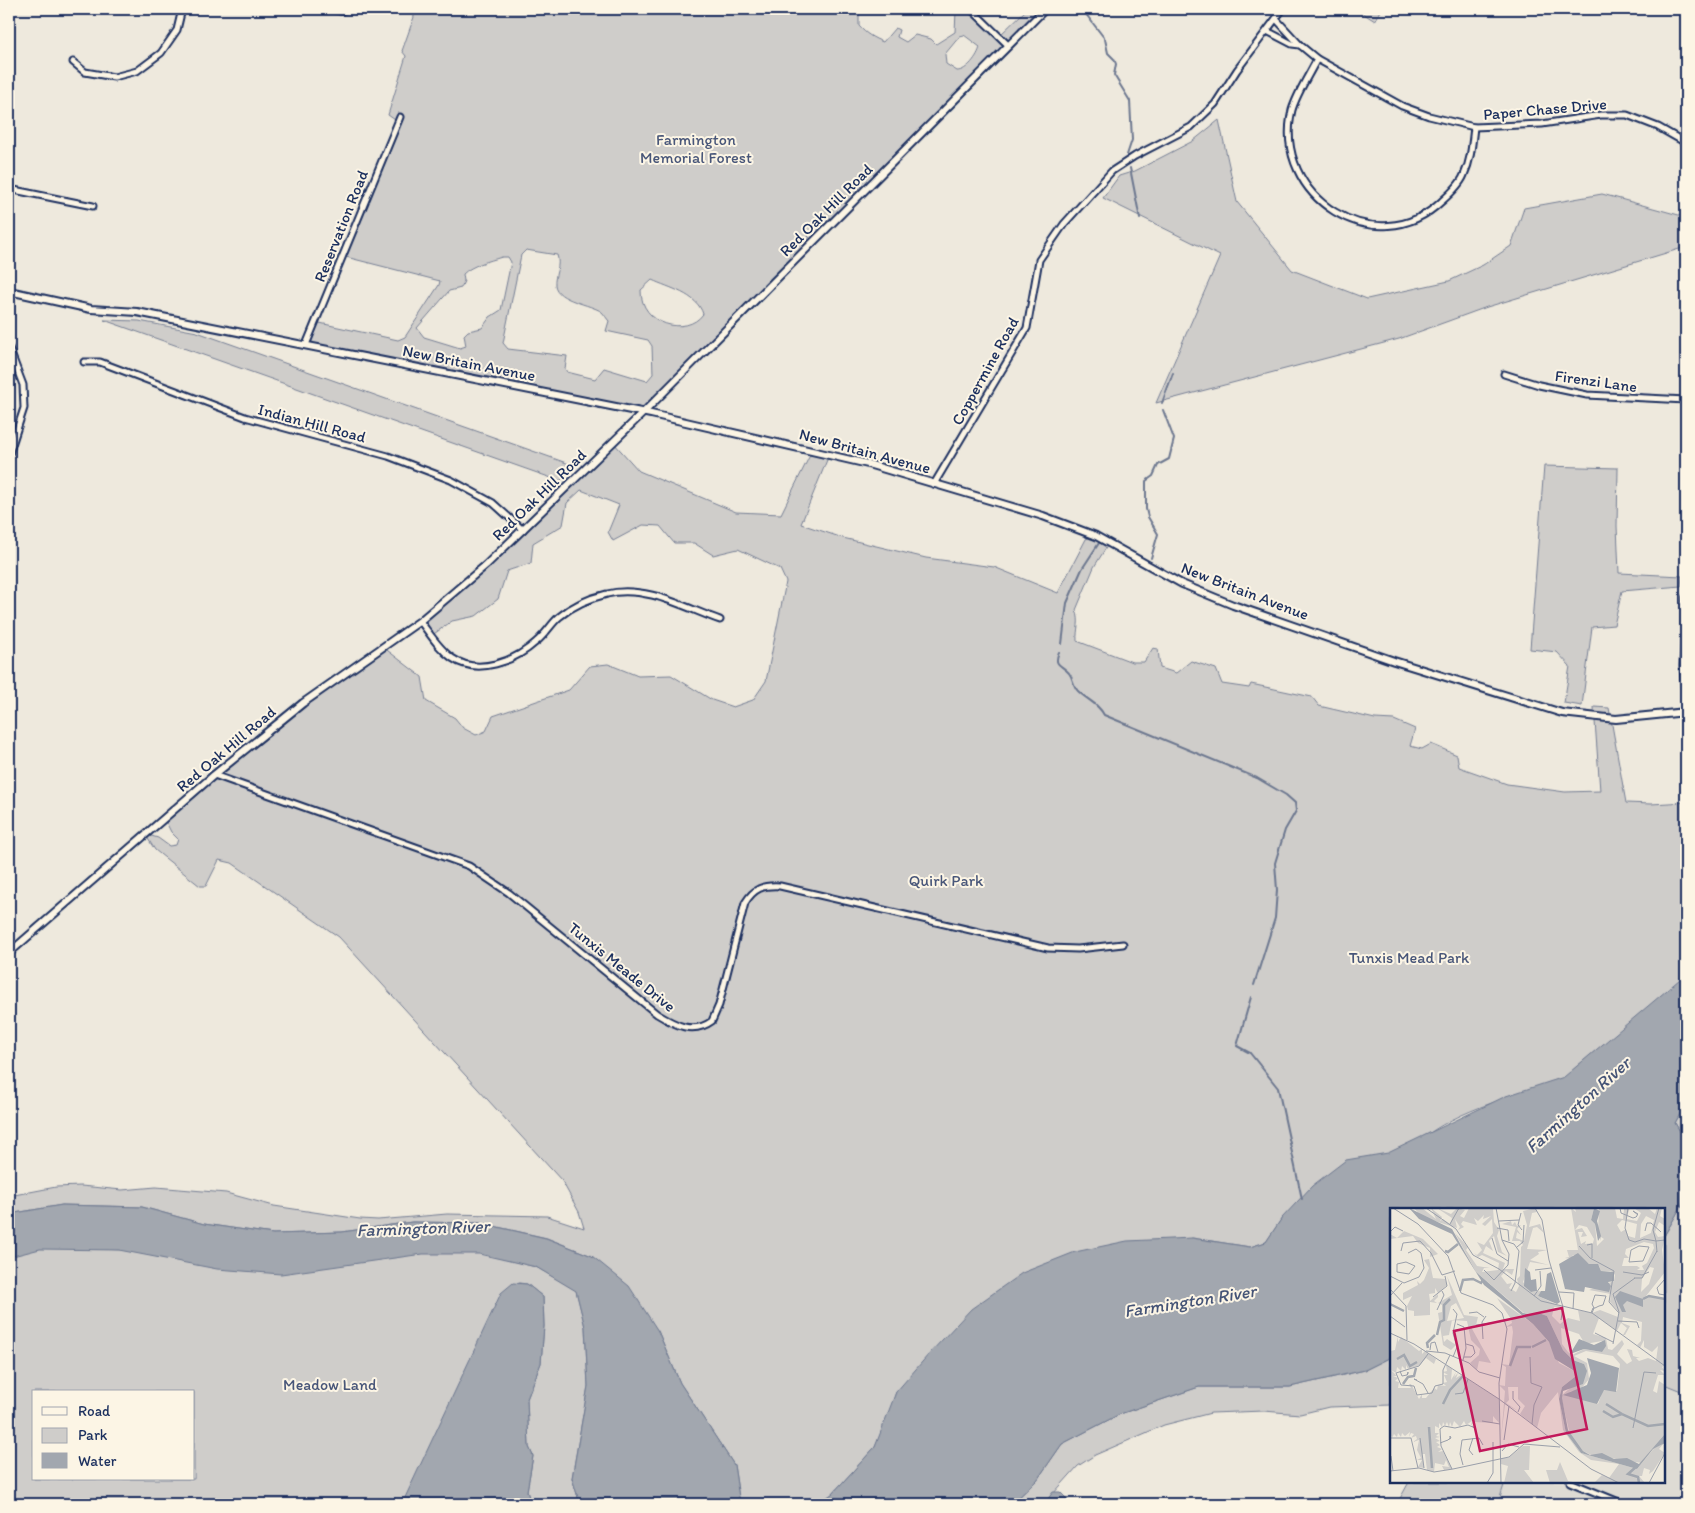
<svg xmlns="http://www.w3.org/2000/svg" width="1695" height="1513" font-family="Itim,sans-serif">
	<style>
		.built { fill: #dedbd4 }
		.green { fill: #cfcdca; stroke: #757e94; fill-rule: evenodd }
		.water { fill: #a2a7af; stroke: #6c778f }
		.lines { fill: none; stroke-linecap: round; stroke-linejoin: round }
		.stream { stroke: #6c778f; stroke-width: 2 }
		.minor-casing { stroke: #1b2f5e; stroke-width: 9 }
		.tertiary-casing { stroke: #1b2f5e; stroke-width: 10 }
		.minor { stroke: #fcf5e5; stroke-width: 5 }
		.tertiary { stroke: #fcf5e5; stroke-width: 6 }
		.labels { text-anchor: middle; dominant-baseline: central; stroke-width: 4; stroke-linejoin: round; paint-order: stroke }
		.street-label { font-size: 16px; fill: #1b2f5e; stroke: #fcf5e5 }
		.park-label { font-size: 16px; fill: #485679; stroke: #fcf5e5 }
		.water-label { font-size: 18px; font-style: italic; fill: #445376; stroke: #fcf5e5 }
		.inset-river { fill: none; stroke: #a2a7af; stroke-width: 2.5 }
		.inset-road { fill: none; stroke: #9a9faa; stroke-width: 1 }
		.view { fill: #c2185b; fill-opacity: 0.15; stroke: #c2185b; stroke-width: 2.5 }
		.inset-edge { fill: none; stroke: #1b2f5e; stroke-width: 2.5 }
	</style>
	<rect width="100%" height="100%" fill="#eee9dd"/>
	<filter id="ink" filterUnits="userSpaceOnUse"><feTurbulence type="fractalNoise" baseFrequency=".02" numOctaves="2"/><feDisplacementMap in="SourceGraphic" scale="10" xChannelSelector="R" yChannelSelector="G"/><feConvolveMatrix kernelMatrix="1 2 1 2 8 2 1 2 1" color-interpolation-filters="sRGB"/></filter>
	<g filter="url(#ink)">
		<polygon class="built" points="1664,1384 1686,1393 1686,1504 1498,1504 1505,1482 1664,1482"/>
		<g class="green">
			<path d="M413,9h438l8,5v12c7,8 14,12 24,16l12,-14 4,2 -2,7 9,5 9,-7 16,4 5,5 19,-12 1,-21 -3,-2h18l28,27 28,-27h18l-220,222 -6,-5 -11,10 6,6 -171,171 -337,-68 9,-23 83,18 7,-3 34,-52 1,-4 -98,-25 56,-134 -10,-7 18,-59 -4,-5 12,-34zM964,35l16,12c-2,9 -13,24 -23,24l-11,-7 -1,-10 15,-18zM526,250l31,5c4,11 -3,20 -2,30 2,16 36,19 47,27 2,2 5,7 7,9l-3,10 42,9 4,6 1,28 -6,7 -43,-13 -9,11 -28,-7 -2,-3 2,-13 -59,-7 -5,-6 18,-88zM502,257h6l3,5 -10,48 -11,7 -8,11 -14,3 -4,4 2,11 -6,2 -36,-11 -7,-9 32,-37 12,-3 3,-7 -1,-7c9,-9 26,-13 39,-17zM652,280c17,8 45,14 51,34 -16,23 -63,11 -62,-24z"/>
			<polygon points="1356,9 1382,9 1375,21"/>
			<polygon points="1219,120 1237,202 1292,270 1367,299 1449,281 1483,265 1511,246 1524,208 1602,194 1686,217 1686,247 1487,307 1399,339 1156,403 1220,256 1103,198 1119,176 1135,171 1193,141"/>
			<polygon points="104,320 139,321 197,332 575,466 560,481"/>
			<path d="M613,442l26,29 97,41 45,2 31,-63 17,4 -28,69 42,14 83,20 68,9 64,26 28,-54 8,-4 15,8 -15,24 -18,43c5,12 0,19 1,31l55,21h12l9,-14 5,1 2,19 16,5 15,-12 25,8 6,15 27,4 2,-4 61,13 7,9 56,13 19,1 21,9 -5,17 12,3 9,-5 26,11 2,12 48,17 58,8 35,-1 -6,-84 15,1 17,95 25,1 35,-2v175l-111,91 -5,12c-50,14 -112,28 -152,62l-136,76 -16,24 -16,5 -58,-9 -296,154 -11,35 -10,20 -43,47 -15,10h-77l-6,-39 -54,-82 -22,-52 -66,-75 -45,-18 -67,-15 -68,-1 -70,10 -69,2 -69,-10 -62,-17 -80,-2 -53,9v-18l47,-9 25,-1 41,4 34,-3 70,6 48,13 86,13 18,1 69,-6 100,2 37,12 -5,-16 -17,-31 -223,-244 -107,-74 -13,-3 -13,26h-6l-45,-36 -10,-16 13,4 11,8 7,-1 2,-6 -7,-7 -7,-14 139,-115 80,-56 39,30 4,24 29,17 8,10 13,7 10,-4 7,-15 76,-26 21,-24 18,-2 30,12 33,-1 41,25 21,7 20,-7 13,-19 20,-99 -6,-13 -42,-20 -25,6 -19,-12h-20l-14,-17 -17,-1 -30,16 -5,-9 11,-27 -38,-15 -14,13 -4,22 -30,18 -2,20 -24,8 -9,28 -22,17 -24,5 -21,15 -11,-15 26,-21z"/>
			<polygon points="1544,466 1618,468 1617,526 1619,573 1682,576 1681,586 1622,591 1614,625 1592,627 1582,706 1564,703 1570,666 1557,652 1530,649"/>
			<polygon points="1686,1103 1686,1136 1681,1133 1675,1123"/>
			<polygon points="1686,1198 1686,1393 1664,1384 1664,1236"/>
			<path d="M22,1246l306,12 140,-8 68,17 40,23 9,37 3,59 -16,92 8,26h-49l-4,-13 6,-35 -4,-9 -2,-48 14,-36 3,-37 -1,-29 -16,-13 -8,-1 -30,51 -81,170h-399v-254zM34,1392h160v87h-160z"/>
			<polygon points="1391,1357 1391,1405 1329,1407 1300,1414 1264,1411 1211,1413 1164,1425 1095,1455 1078,1466 1044,1504 1012,1504 1037,1480 1062,1444 1120,1414 1199,1387 1290,1387 1365,1370"/>
			<polygon points="1409,1482 1505,1482 1498,1504 1397,1504"/>
		</g>
		<g class="water">
			<polygon points="1686,974 1686,1103 1675,1123 1681,1133 1686,1136 1686,1198 1664,1236 1664,1209 1391,1209 1391,1357 1365,1370 1290,1387 1199,1387 1120,1414 1062,1444 1037,1480 1012,1504 817,1504 832,1494 875,1447 896,1392 929,1354 971,1309 1022,1273 1075,1252 1127,1241 1192,1238 1250,1247 1266,1242 1282,1218 1312,1186 1346,1160 1388,1153 1506,1096 1564,1077"/>
			<polygon points="62,1205 142,1207 204,1224 273,1234 342,1232 412,1222 480,1223 546,1238 592,1256 629,1286 658,1331 680,1383 734,1465 740,1504 580,1504 572,1478 588,1386 585,1327 576,1291 536,1267 479,1254 423,1254 281,1274 217,1269 119,1250 40,1249 9,1257 9,1214"/>
			<polygon points="513,1283 527,1284 543,1297 544,1326 541,1363 527,1399 529,1447 533,1456 527,1491 531,1504 402,1504 501,1293"/>
			<polygon points="1053,1492 1060,1492 1072,1504 1044,1504"/>
		</g>
		<g class="lines">
			<g class="stream">
				<polyline points="1082,9 1105,39 1108,53 1114,59 1116,64 1114,75 1130,101 1132,140 1127,155"/>
				<polyline points="1130,168 1140,219"/>
				<polyline points="1162,403 1173,373"/>
				<polyline points="1151,558 1158,534 1148,517 1146,509 1146,481 1153,476 1158,465 1169,459 1174,439 1163,410"/>
				<polyline points="1062,644 1067,603 1082,569 1099,543"/>
				<path d="M1059,652c-6,14 2,12 10,21 4,5 4,13 9,18 9,9 20,12 26,24l153,63 29,17 9,8 1,8 -11,19 -10,33 2,27 -2,28 -21,67"/>
				<polyline points="1251,997 1237,1046 1250,1053 1278,1088 1302,1199"/>
			</g>
			<g class="minor-casing">
				<g id="minor">
					<polyline points="332,9 341,11 346,9"/>
					<polyline points="971,9 1008,45"/>
					<polyline points="1276,19 1300,45 1317,59 1402,106 1429,116 1474,127 1542,124 1601,115 1627,115 1658,127 1686,143"/>
					<polyline points="1267,31 1292,44 1300,45"/>
					<path d="M1317,59c-8,16 -20,34 -25,51 -21,87 85,154 150,91 8,-7 18,-16 22,-26 7,-15 8,-31 10,-48"/>
					<polyline points="73,62 85,72 114,77 137,71 161,53 177,30 182,9"/>
					<polyline points="9,189 93,206"/>
					<polyline points="306,345 400,117"/>
					<polyline points="9,348 23,385 24,408 9,454"/>
					<polyline points="84,362 100,362 245,417 388,456 451,480 493,503 523,530"/>
					<polyline points="1504,374 1539,385 1587,395 1686,400"/>
					<polyline points="934,484 1027,328 1039,260 1064,224 1112,171 1135,156 1191,127 1215,104 1237,70 1283,9"/>
					<path d="M420,621c10,13 19,28 32,37 26,18 63,3 84,-16 9,-7 15,-18 23,-25 13,-11 31,-19 48,-23 37,-10 79,14 113,26"/>
					<polyline points="1686,712 1683,666 1686,597"/>
					<path d="M214,775l255,91 40,27 148,121c18,11 36,21 55,7l7,-16 26,-102c9,-15 18,-18 35,-17l268,62 30,1 45,-5"/>
					<polyline points="1570,1482 1624,1504"/>
				</g>
			</g>
			<g class="tertiary-casing">
				<g id="tertiary">
					<polyline points="9,291 91,309 137,312 651,414 868,464 1043,516 1096,536 1182,584 1233,605 1394,661 1562,713 1616,719 1686,712"/>
					<polyline points="9,953 214,775 303,703 420,621 486,565 643,413 1045,9"/>
				</g>
			</g>
			<use href="#minor" class="minor"/>
			<use href="#tertiary" class="tertiary"/>
		</g>
	</g>
	<g class="labels">
		<g class="street-label">
			<text transform="translate(1545 109) rotate(-5)">Paper Chase Drive</text>
			<text transform="translate(826 210) rotate(-45)">Red Oak Hill Road</text>
			<text transform="translate(341 226) rotate(-68)">Reservation Road</text>
			<text transform="translate(469 363) rotate(11)">New Britain Avenue</text>
			<text transform="translate(985 371) rotate(-61)">Coppermine Road</text>
			<text transform="translate(1596 381) rotate(8)">Firenzi Lane</text>
			<text transform="translate(312 423) rotate(15)">Indian Hill Road</text>
			<text transform="translate(865 451) rotate(15)">New Britain Avenue</text>
			<text transform="translate(539 495) rotate(-44)">Red Oak Hill Road</text>
			<text transform="translate(1245 591) rotate(21)">New Britain Avenue</text>
			<text transform="translate(226 749) rotate(-40)">Red Oak Hill Road</text>
			<text transform="translate(622 967) rotate(39)">Tunxis Meade Drive</text>
		</g>
		<g class="park-label">
			<text x="696" y="139">Farmington<tspan x="696" dy="18">Memorial Forest</tspan></text>
			<text x="946" y="880">Quirk Park</text>
			<text x="1409" y="957">Tunxis Mead Park</text>
			<text x="330" y="1384">Meadow Land</text>
		</g>
		<g class="water-label">
			<text transform="translate(1578 1105) rotate(-42)">Farmington River</text>
			<text transform="translate(423 1228) rotate(-2)">Farmington River</text>
			<text transform="translate(1190 1301) rotate(-9)">Farmington River</text>
		</g>
	</g>
	<g transform="translate(1390 1208)">
		<rect width="275" height="275" fill="#eee9dd"/>
		<path d="M24,0h8l14,11 -5,-11 11,9 -2,4 3,-2 7,5 2,-6 -15,-10 14,6 6,-6 8,2 -5,6 4,2 5,-10h24l1,14 5,8 -2,6 5,16 5,4 -9,-4 -4,-16 -5,5 4,10 -7,-5 -3,7 22,10 -2,6h11l-2,6 -6,-4 -5,5 6,8 5,-1 -3,5 7,4 3,-6 -2,-7 3,-3 1,-29 2,-2 -3,-4h-8l4,-14 -14,-3 9,-3 1,4 3,-3 2,4 4,-1 -4,4 4,6 -4,-3 -1,6 8,3 3,-16 -4,-14 12,-3 2,4 -5,1 -3,14 11,-3 4,9 -7,-6 -4,1 -6,21 20,1 -9,2 1,2 -9,6 19,5 14,40 -14,-40 -19,-3 -7,20 8,10 10,-1 -3,5 24,11h-8l-2,9 8,8 8,-6 12,3 -2,-11 14,3 8,-3 18,7 1,-5 -9,-10 1,-8 -22,-4 -5,-2 5,2 25,-9 1,-6 -4,-4h-10l-2,-5 -10,-2 -11,-9h-5l-2,4 -6,-1 4,-1 -2,-7h11l-7,-42 5,4 -1,-4h19l-3,12 4,4 2,22 7,-7 -3,-2v4l-3,-11 1,-22h16l2,10 6,1 1,-10 6,-1 -4,11 11,2 4,-8 -7,-5h14l7,6 2,-6h5l-2,8 5,3v7l-6,-4 -4,10 3,5 7,-1 -3,14 3,22 -19,24 19,3v66l-3,2 3,4 -5,-1 5,5h-7l-5,16 4,2 2,-12 6,4v50l-23,28 -51,-8 -8,-4 -13,-16 -9,-39 8,-7 15,-25 -11,-4 -10,-10 -16,-34 -11,-4 -2,3 -10,-2 -48,-41 -21,-39 13,14 -2,3 11,16 13,2h-6l-2,4 16,-2 1,-7 -17,-8 -4,2 -4,-4 3,2 5,-5 -5,-8 7,3 9,-12 -1,-14 -7,7 -3,-2 9,-8 -8,3 1,-4 -6,6 -4,-3 3,7 -14,-4 -2,3 3,3 -6,3 2,-3 -5,-8 2,9 -35,-11zM256,8l8,4 -3,13 -11,5 1,-14zM232,12l15,4 -2,14 -7,-2 -2,-7 -5,3 -4,-7zM189,17l8,2 7,12 -1,4 -8,1 1,-3 -5,3 -3,-12h5l-2,5 6,-1 -5,-8 -7,2zM254,34l9,2 1,4 -7,15 -5,3 2,4h-7l3,-2 -3,-2h-15l2,-8h5l-4,-4 1,-5zM260,59l4,1 -5,16 -8,8 1,-13zM233,109l19,5 -1,19 -4,4 3,3 4,-8v7l8,5 6,-6 -2,15 -8,-3 -9,3 -3,-3h4l-7,-2 -1,-6 -5,-1 5,12 -5,3 -10,-10 7,-10 -2,-4 -10,10 -4,-1 -2,-11 -13,-4 6,-16 18,13 4,-8 6,5 -4,7h2l5,-9 -8,-3zM171,120l18,6 6,10 17,-3v11l-18,-3 -12,6 -4,-3 -6,-8zM196,143l27,5 7,8 -3,27 -14,-1 -5,14 -29,-12 11,-2 9,-11 -2,-16 -13,-7zM14,23l19,8 15,15 -8,3v-9l-12,-5 -5,-7 -23,3v-5l7,4zM39,51l4,19 12,1 2,6 -9,8 -3,-5v5l-6,1 1,7 8,-7v3l-4,4 3,2 -7,-1v13l-16,1v-5l-6,-1 -1,-4 5,-10 -9,4v-7l15,-8 -1,-4 3,3 4,-4 5,-12 -5,-8zM57,68l17,39 14,2 -2,8 -5,2 20,36 -12,-2 -2,9 -7,-7 9,-8 1,-6 -9,-9 -4,-19 -15,-1 -3,15 -6,1 1,6 3,-3 9,6 -5,5 -8,-5 -5,-32 4,-1v-7l-4,-2 14,-8zM66,95l8,15 -17,3 4,-15 2,3 -2,-3zM107,90l36,26 16,18 10,21 17,9v4l-14,11 -3,12 7,34 15,20 56,16 16,-20 11,-6 -5,6 6,4 -12,18 -4,3 1,-4 -6,-2 -2,8h-3l6,7h-51l8,-8 7,3 10,-14 -28,-4 -12,-8 -16,-22 -5,-38 -17,21 -4,15 -17,-14 5,-8 -7,-7v-12h-10l1,13 -3,3 12,8 -13,-7 -4,35 4,-48 -6,-6 6,1 1,-19 -5,-3 8,1 4,-33 -1,-6 -6,1 6,-4 -1,-4zM8,128v6l3,-5 18,14 3,-2v5l3,-3 11,8 -2,5 -8,-6 -6,7 -12,4 -2,-4v5l-4,-4 -1,5 -4,-4 -1,6 -5,-3 6,6h-4l5,2 -3,3 4,1 -1,6h13l-2,-4h2l8,15 3,-5v4h4l8,-10 3,2 1,-5 8,1 -3,-3 4,-1 -3,-7h4l-5,-3 4,-1 -1,-6 6,4 -1,11 5,-8 -2,5 4,-4 -2,5 5,-3 38,24 1,25 -7,-8v7l-19,-1 -3,4 1,-5 -6,4 -2,-4 -4,6 -6,-6 -2,6 -2,-5 -1,5 -2,-5 -2,4 -2,-4 -1,5 -3,-4v5l-4,-2v7h4l-3,3 4,1 -5,1 5,3 -4,1 4,3 -3,2 5,2 -4,3 5,-1 9,18 -8,1 -2,-4 7,1 -3,-7 -2,5 -9,-2 -1,9 -7,-2 -2,-16h-3l2,14 -6,-1 4,-7h-5l4,-2 -4,-8 2,-10 -6,2 4,-3 -1,-3 -5,2 3,-4 -3,-1 -2,4 1,-5 -5,4 -3,-3 -1,4 -3,-4 -1,4 -3,-3 -2,4 -2,-4v-83l5,-1zM133,238h7l-1,24h-5l10,13h-30l4,-17 -7,-2v-6h7zM170,254l8,19 10,2h-28l-4,-13h11z" fill="#cfcdca" fill-rule="evenodd"/>
		<path d="M19,0l43,21 24,43 47,41 11,2 2,-3 11,4 16,34 10,10 11,4 3,7 -4,13 -20,7 -1,7 6,32 15,21 7,4 12,-2 12,6 13,-1 12,6 26,-30v9l-12,6 -16,20 -56,-16 -15,-20 -7,-34 3,-12 14,-11v-4l-21,-13 -6,-17 -16,-18 -49,-39 -32,-51 -33,-15zM204,0l6,3 -3,10 4,15 -3,5 -3,-17 -4,-4zM188,45l11,11h9l3,7 13,1v9l-6,1 3,4 -2,6 -24,-5 -1,5 -19,-3 -6,-25zM135,60l5,4 1,8 5,-1 1,12 -6,1 -7,-6zM161,64l9,30 -3,2 -19,-8 3,-5h4l2,-17zM230,83l23,8v8l-16,-6 -4,4 3,7h-4l-7,-15zM189,131l15,6 11,-5 1,6 -4,6 -18,-3 -14,5zM197,150l32,10 -3,24 -12,-2 -7,14 -34,-9 24,-10 4,-12z" fill="#a2a7af"/>
		<path class="inset-river" d="M55,43l3,1 10,-8M70,83l3,-11 10,-1 8,4 2,-3M253,91l6,-3 16,3M0,96l14,7M47,127l3,-13 4,-2v-15l6,-6M142,139l14,-7M38,140l-1,-5 8,-8M7,151l7,-4 6,11 7,-4M120,158l7,-19h14M13,176l5,-7 6,-1 2,-8M53,196l7,-14 13,-14M216,196l16,10M213,203l10,6 9,-3 26,12 17,-2M39,219l3,41M247,258l-9,8 10,3 1,6"/>
		<path class="inset-road" d="M3,0l25,16 30,32 13,37 32,12 9,8 5,16 -8,54 2,100M36,0l30,21 17,26 26,14 42,32 51,12 73,53M145,0l7,12 7,40 14,47 -2,13M230,0l1,5 12,5 3,-1 1,-1v-1l1,-1 -5,-3 5,4M238,0l-3,20 4,12 6,2 9,-3 12,2 -3,-11 6,-22M131,5l-3,12 4,5M109,13l20,-1M60,16l9,-16M107,20l11,2 1,11M255,23l2,-8h4l10,9M0,24l5,-5 8,4M102,30l5,16 11,7M112,32l12,4 5,7 -4,32 -4,8M197,37l5,-1v14M189,38l11,12 24,13 -5,31 10,11M249,38l10,1 -6,14 -14,1 2,-12zM127,39l6,-5 1,-17M11,43l2,-8 17,-2 11,12 11,22 13,-4M267,44l-1,-11 9,-1M16,54l9,4 -6,8 -12,-2v-8zM94,62l10,10 14,-15 1,-11 -7,-14 -6,-32M145,62l16,-2M233,64l19,3 7,-3M0,68l14,7 15,-6 5,-9 -3,-15 -5,-4 -8,4M244,70h8l15,-27M275,71l-8,9 2,6 6,1M0,81l16,17 1,34M169,84l15,1 -1,16M0,88l12,-13M144,88l7,-10 -1,-15M43,89l14,-11 -2,-10M63,101l4,5 -4,19 4,14 -4,10M47,102l7,-15 -2,-4M79,105l8,-1 7,5M201,105l2,-5h2l4,-2 4,-1 3,-9 -11,-1 -3,9 2,4 -2,5M0,108l15,11M228,113l19,1 2,6M67,116l7,3 2,21 -3,12M86,117l29,-4M0,125l24,11 85,55 92,70 28,14M205,125l18,9M93,131l-1,-17 4,-6M223,136l6,-32 -6,-18 22,-16M40,142l1,-7 4,-1 3,10M36,143l19,2 24,10 10,9 21,6M38,146l-9,12 -23,7 5,12 13,1 3,9 15,-2 3,-7 8,-2v-14l7,-15M74,149h7l4,-4 -2,-7 -7,-2M140,149l1,26 11,4 -8,18 -2,19M10,163l2,5 5,-1 1,-1v-2l-1,3M27,172l-3,-1 9,5 5,9M123,183v8l7,8 -2,5M65,186l8,-1 5,-14M92,213l18,3M243,220l11,-56 12,1M0,230h21l7,30M30,230l4,30M83,230l-4,12 4,5M114,232l5,-34M50,235l8,-3 1,-1h1v-1h1l-1,-2v3M112,243l6,-7 11,3M1,248l2,15M73,257l-3,-11 2,-14 17,-2 4,7M62,261l-11,-23 -1,-17 4,-3 11,2 13,-3 7,3 -3,-2M0,263l29,-3 15,4 19,-3 56,-12 15,-13 36,3M97,275l6,-10v-31M259,275l16,-30"/>
		<path class="view" d="M172,100l25,121 -107,22 -26,-120z"/>
		<rect width="275" height="275" class="inset-edge"/>
	</g>
	<rect width="1695" height="1513" fill="none" stroke="#fcf5e5" stroke-width="30"/>
	<rect x="15" y="15" width="1665" height="1483" fill="none" stroke="#1b2f5e" stroke-width="2" filter="url(#ink)"/>
	<rect x="32" y="1390" width="162" height="90" fill="#fcf5e5" stroke="#a2a6af"/>
	<rect x="42" y="1407" width="25" height="8" fill="#fcf5e5" stroke="#a2a6af"/>
	<text x="78" y="1416" font-size="15" fill="#1b2f5e">Road</text>
	<rect x="42" y="1428" width="25" height="15" fill="#cfcdca" stroke="#a2a6af"/>
	<text x="78" y="1440" font-size="15" fill="#1b2f5e">Park</text>
	<rect x="42" y="1453" width="25" height="15" fill="#a2a7af" stroke="#a2a6af"/>
	<text x="78" y="1466" font-size="15" fill="#1b2f5e">Water</text>
</svg>
